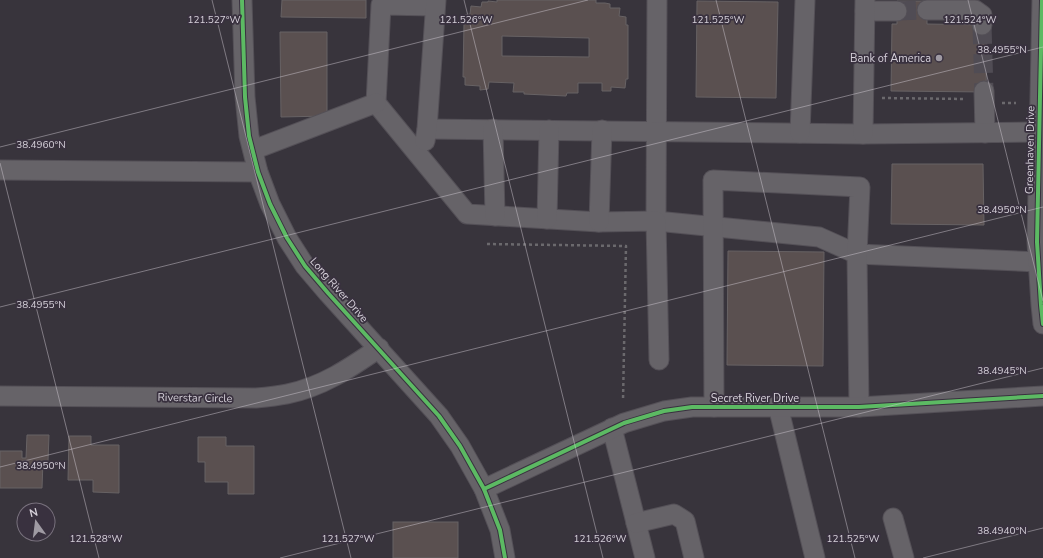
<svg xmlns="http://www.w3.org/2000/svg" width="1043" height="558" font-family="'Nunito Sans',sans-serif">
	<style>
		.building { fill: #5a5050; stroke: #676264; fill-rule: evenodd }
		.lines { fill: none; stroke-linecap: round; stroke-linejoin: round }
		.minor-tunnel { stroke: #504c54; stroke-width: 19; stroke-dasharray: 19 10; stroke-linecap: butt }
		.minor-casing { stroke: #545057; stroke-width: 21 }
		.path { stroke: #6b696d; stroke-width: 2.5; stroke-dasharray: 3 3; stroke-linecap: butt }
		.minor { stroke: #666368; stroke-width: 19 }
		.cycleway-casing { stroke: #39313f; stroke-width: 6 }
		.cycleway { stroke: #5cba63; stroke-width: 4 }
		.ticks { fill: none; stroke: #d6d1da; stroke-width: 1; stroke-opacity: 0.45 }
		.poi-dot { fill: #9f9aa3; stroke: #39313f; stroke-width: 1.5 }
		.labels { text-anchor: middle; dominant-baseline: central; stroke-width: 3.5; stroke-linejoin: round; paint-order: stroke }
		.poi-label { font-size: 11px; fill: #d6d1da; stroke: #39313f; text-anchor: end }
		.street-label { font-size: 11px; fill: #d6d1da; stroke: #39313f }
		.ticks-label { font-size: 10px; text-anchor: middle; fill: #d6d1da; stroke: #39313f; stroke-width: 3.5; stroke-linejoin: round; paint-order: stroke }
	</style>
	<rect width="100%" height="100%" fill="#38343c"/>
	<g class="building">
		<polygon points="282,0 366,0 366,18 281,17"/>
		<path d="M497,0h99v3h9l5,1v4h10l-1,8 7,1v8h2v54h-2l-1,9 -14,-1v4h-9v-8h-24v10h-11l-1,3 -42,-2v-2h-11l1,-9 -25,-1 -1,7 -8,1v-4l-15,-1v-8h-2l1,-54h2l-1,-8 5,-1 1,-8 10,1 1,-5h6v-1l9,1zM502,36l87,2v19l-87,-1z"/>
		<polygon points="697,1 778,2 776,98 696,97"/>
		<polygon points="897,1 927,1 927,24 987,25 986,92 891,91 892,24 897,24"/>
		<polygon points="280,32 327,32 327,116 281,117"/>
		<polygon points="892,164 983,164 984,225 891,224"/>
		<polygon points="728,251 824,252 823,366 727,365"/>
		<polygon points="27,435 49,435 48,461 43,461 42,488 0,488 0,451 22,451 22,458 26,458"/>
		<polygon points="69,436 91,436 91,445 119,445 119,493 93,492 93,480 68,480"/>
		<polygon points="198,437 226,437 226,446 254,446 254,494 228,494 228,482 205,482 205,462 198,462"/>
		<rect x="393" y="522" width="65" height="36"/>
	</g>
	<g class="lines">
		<g class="minor-tunnel">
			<polyline points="897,11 927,10"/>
			<polyline points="982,25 984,91"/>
		</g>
		<g class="minor-casing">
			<g id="minor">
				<polyline points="242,0 245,97 249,136 258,172 270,204 287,238 305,266 328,293 439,416 460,446 484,489 500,530 505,558"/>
				<polyline points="657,0 656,221 819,237 857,254 1039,262"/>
				<polyline points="1042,0 1037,242 1041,305 1043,324"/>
				<polyline points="435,6 381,5 376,103 467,214 599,222 656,221 659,360"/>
				<polyline points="927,10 975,10 982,15 982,25"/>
				<polyline points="865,11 897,11"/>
				<polyline points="984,91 985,133"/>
				<polyline points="427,129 863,134 1039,132"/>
				<polyline points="493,129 495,216"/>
				<polyline points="800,133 805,0"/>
				<polyline points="863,134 865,0"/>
				<polyline points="425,141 427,129 436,0"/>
				<polyline points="253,150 376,103"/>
				<polyline points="0,170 258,172"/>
				<polyline points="547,219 549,130"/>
				<polyline points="599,222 602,130"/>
				<path d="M0,396l256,2c11,-1 21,-2 31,-4 35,-7 63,-26 92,-46"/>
				<polyline points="778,406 815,558"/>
				<polyline points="714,407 713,180 860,187 857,254 859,407"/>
				<polyline points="612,428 645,558"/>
				<polyline points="484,489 624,423 664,411 692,407 859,407 1043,396"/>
				<polyline points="893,518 904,558"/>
				<polyline points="636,523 674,514 685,521 694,558"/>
			</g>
		</g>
		<g class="path">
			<polyline points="882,98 965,99"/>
			<polyline points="1002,103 1016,103"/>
			<polyline points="487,244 626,246 623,401"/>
		</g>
		<use href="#minor" class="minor"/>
		<g class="cycleway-casing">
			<g id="cycleway">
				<polyline points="242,0 245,97 249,136 258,172 270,204 287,238 305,266 328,293 439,416 460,446 484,489 500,530 505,558"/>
				<polyline points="1042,0 1037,242 1041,305 1043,324"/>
				<polyline points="484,489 624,423 664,411 692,407 859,407 1043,396"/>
			</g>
		</g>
		<use href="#cycleway" class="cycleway"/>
	</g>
	<path class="ticks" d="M212,0l139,558M464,0l139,558M716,0l139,558M968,0l75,301M0,147l588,-147M0,163l99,395M0,307l1043,-260M0,467l1043,-260M280,558l763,-190M923,558l120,-30"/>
	<circle class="poi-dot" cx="939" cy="58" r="4"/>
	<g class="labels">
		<g class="poi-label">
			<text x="931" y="58">Bank of America</text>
		</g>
		<g class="street-label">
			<text transform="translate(1030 150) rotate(-89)">Greenhaven Drive</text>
			<text transform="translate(339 290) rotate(49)">Long River Drive</text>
			<text transform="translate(195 398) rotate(1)">Riverstar Circle</text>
			<text x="755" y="398">Secret River Drive</text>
		</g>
	</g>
	<g class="ticks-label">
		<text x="970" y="23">121.524°W</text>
		<text x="214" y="23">121.527°W</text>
		<text x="466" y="23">121.526°W</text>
		<text x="718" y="23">121.525°W</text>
		<text x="1002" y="53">38.4955°N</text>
		<text x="41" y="148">38.4960°N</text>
		<text x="1002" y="213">38.4950°N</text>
		<text x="41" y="308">38.4955°N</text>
		<text x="1002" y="374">38.4945°N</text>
		<text x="41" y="469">38.4950°N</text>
		<text x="1002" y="534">38.4940°N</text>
		<text x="96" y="542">121.528°W</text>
		<text x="348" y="542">121.527°W</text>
		<text x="600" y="542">121.526°W</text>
		<text x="853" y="542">121.525°W</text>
	</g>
	<g transform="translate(36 522) rotate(346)"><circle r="19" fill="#39313f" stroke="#78717d"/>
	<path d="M0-3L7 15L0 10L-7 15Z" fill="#9f9aa3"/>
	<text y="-6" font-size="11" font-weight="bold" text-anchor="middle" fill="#d6d1da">N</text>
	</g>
</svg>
